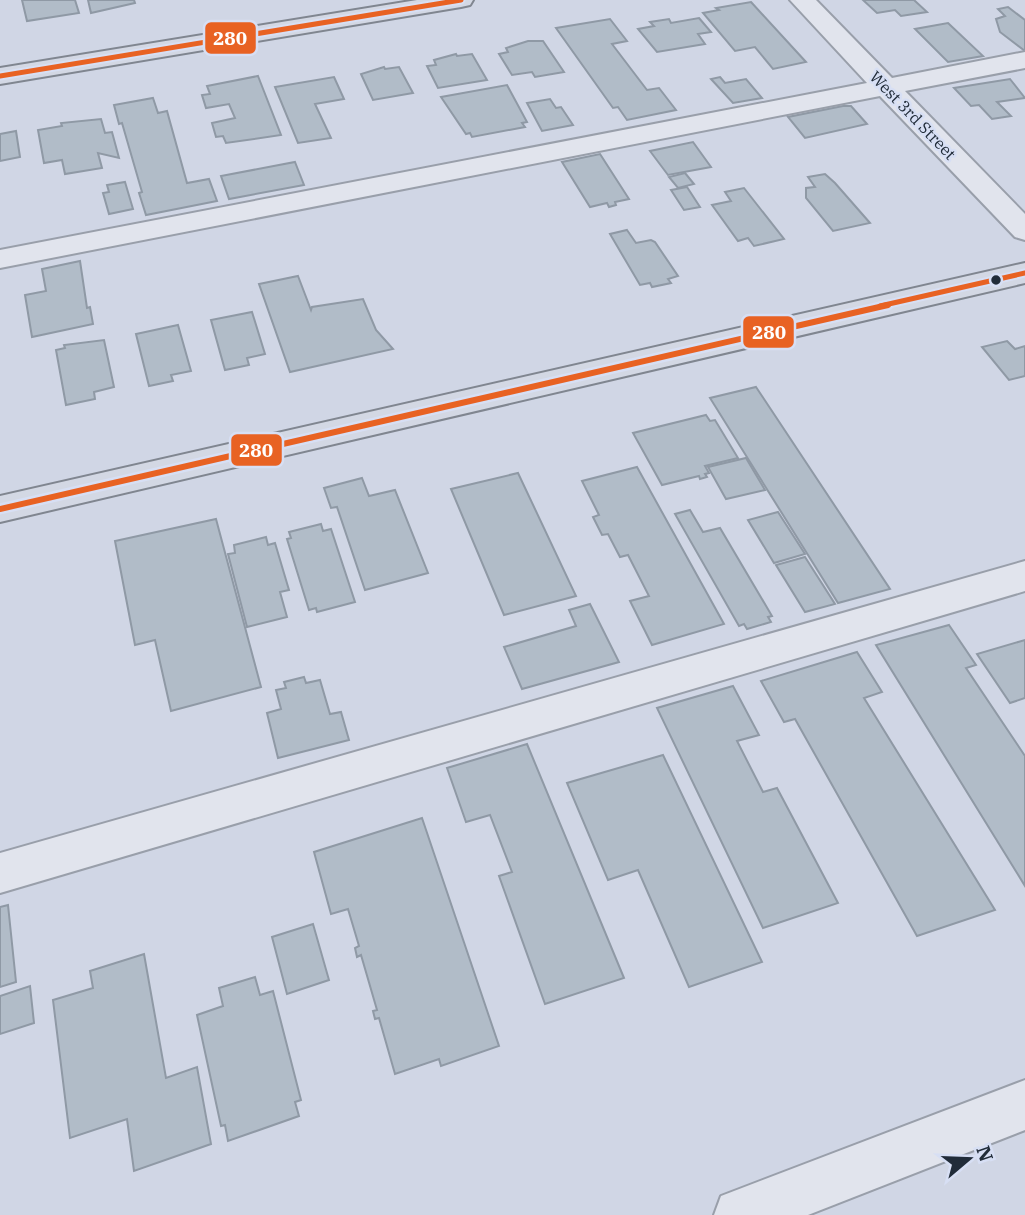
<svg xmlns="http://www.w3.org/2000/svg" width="1025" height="1215" font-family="'IBM Plex Serif',serif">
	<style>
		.building { fill: #b1bcc8; stroke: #8f99a5; stroke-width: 2 }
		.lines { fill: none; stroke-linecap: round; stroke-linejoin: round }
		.minor-casing { stroke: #999faa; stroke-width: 4 }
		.major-casing { stroke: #808690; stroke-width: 4 }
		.minor { fill: #e1e4ed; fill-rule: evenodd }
		.major { fill: #d3d8e4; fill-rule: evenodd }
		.bus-1-far1-casing { stroke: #d7dff4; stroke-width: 9 }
		.bus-1-casing { stroke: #d7dff4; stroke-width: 11 }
		.bus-1-far1 { stroke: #e86223; stroke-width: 5 }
		.bus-1 { stroke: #e86223; stroke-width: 6 }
		.bus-dot { fill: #212c39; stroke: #d7dff4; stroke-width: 2.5 }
		.labels { text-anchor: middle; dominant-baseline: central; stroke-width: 5; stroke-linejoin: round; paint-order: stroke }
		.far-street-label { font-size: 16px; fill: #212c39; stroke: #d7dff4 }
		.line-badge { stroke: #d7dff4; stroke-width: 2.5 }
		.badge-label { font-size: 19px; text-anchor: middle; font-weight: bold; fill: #fff }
	</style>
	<rect width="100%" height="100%" fill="#d0d6e5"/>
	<g class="building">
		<polygon points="22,0 75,0 79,13 27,21"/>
		<polygon points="88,0 134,0 135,3 91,13"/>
		<polygon points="863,0 914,0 927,12 901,16 895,10 877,13"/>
		<polygon points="751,2 806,62 773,69 755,47 735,51 703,13 719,10 716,8"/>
		<polygon points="1008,7 1025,20 1025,51 1000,32 996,19 1005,16 998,9"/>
		<polygon points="699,18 711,32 698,34 705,44 657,52 638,29 654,26 650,22 669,19 671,23"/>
		<polygon points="610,19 627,41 612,44 647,90 659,88 676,110 627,120 618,107 613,108 556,28"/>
		<polygon points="948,23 983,56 948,62 915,29"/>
		<polygon points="528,41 543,41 564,72 535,77 532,72 512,75 499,54 508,52 506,48"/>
		<polygon points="456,54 457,56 472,54 487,80 438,88 427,66 436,65 434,60"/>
		<polygon points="384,67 385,69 399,67 413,93 373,100 361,74"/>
		<polygon points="258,76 281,135 226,143 223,136 216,137 212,123 235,118 229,104 206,108 202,95 210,94 207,86"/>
		<polygon points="334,77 344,99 315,104 331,138 298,143 275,87"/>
		<polygon points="720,77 725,83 746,79 762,98 733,103 711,79"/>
		<polygon points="1010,79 1025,98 997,102 1011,116 992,119 979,105 971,106 954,88"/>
		<polygon points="507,85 527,122 522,123 525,127 472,137 470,133 466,134 441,97"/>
		<polygon points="153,98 158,113 167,111 187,183 209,179 217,201 146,215 139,193 142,192 122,123 119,124 114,105"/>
		<polygon points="550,99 556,108 561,107 573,125 542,131 527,103"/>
		<polygon points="843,106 851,106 867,124 805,138 788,117"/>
		<polygon points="101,119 105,133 112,132 119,158 98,153 102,168 65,174 62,160 44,163 38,130 62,126 61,123"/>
		<polygon points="16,131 20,157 0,161 0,134"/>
		<polygon points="693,142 711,167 668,175 650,151"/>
		<polygon points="600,154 629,199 615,202 616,205 609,207 607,203 590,207 562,162"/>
		<polygon points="295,162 304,185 229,199 221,176"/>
		<polygon points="685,173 694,184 678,188 669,177"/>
		<polygon points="825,174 835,183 870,223 833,231 806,198 806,188 815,187 808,177"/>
		<polygon points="125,182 133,209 109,214 103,193 109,192 107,185"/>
		<polygon points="687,187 700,207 684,210 671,190"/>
		<polygon points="744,188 784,239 754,246 748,238 738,241 712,205 731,201 725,192"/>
		<polygon points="627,230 636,243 651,240 655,242 678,276 668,279 671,283 652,287 650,283 640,285 610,234"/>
		<polygon points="80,261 87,308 90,307 93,324 32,337 25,295 46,291 42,269"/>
		<polygon points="298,276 311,310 312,307 363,299 376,330 393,349 290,372 259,284"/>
		<polygon points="252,312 265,354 247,358 249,365 225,370 211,320"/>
		<polygon points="178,325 191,371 171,375 173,381 149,386 136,334"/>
		<polygon points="104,340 114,387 94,392 95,399 66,405 56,350 65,348 64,345"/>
		<polygon points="1007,341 1015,349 1025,346 1025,376 1009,380 982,347"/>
		<polygon points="756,387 890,589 838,603 710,398"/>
		<polygon points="706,415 710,421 715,420 738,458 705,466 709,473 705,474 707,477 700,479 699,476 662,485 633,433"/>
		<polygon points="746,458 765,490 726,499 708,467"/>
		<polygon points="637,467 724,624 652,645 630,601 649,596 628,555 620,557 608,534 602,535 593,517 599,515 582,481"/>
		<polygon points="518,473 576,596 504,615 451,489"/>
		<polygon points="362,478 369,496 395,490 428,573 365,590 337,507 331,508 324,488"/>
		<polygon points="690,510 703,532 720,528 772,616 768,617 771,622 747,629 744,624 739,626 675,514"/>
		<polygon points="778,512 805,554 774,563 748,520"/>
		<polygon points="216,519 261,687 171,711 155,640 135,645 115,541"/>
		<polygon points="321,524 323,531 331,529 355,602 317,612 316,608 309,610 287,539 291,538 289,532"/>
		<polygon points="266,537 268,545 275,543 289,590 280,592 287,617 247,627 228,554 235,553 234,545"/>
		<polygon points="805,557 835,604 805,612 776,565"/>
		<polygon points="590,604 619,662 522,689 504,647 576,626 569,610"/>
		<polygon points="949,625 976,665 966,668 1025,756 1025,886 876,645"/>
		<polygon points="1025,640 1025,698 1010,703 977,654"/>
		<polygon points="857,652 882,692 864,698 995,910 917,936 795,719 784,722 761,681"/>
		<polygon points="304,677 306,683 320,680 330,714 341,712 349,740 278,758 267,713 281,709 276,690 286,688 284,682"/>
		<polygon points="733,686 759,735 737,741 763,792 777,788 838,903 763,928 657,708"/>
		<polygon points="527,744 624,978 545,1004 499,876 512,872 490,815 466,822 447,768"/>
		<polygon points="663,755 762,962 689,987 638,870 608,880 567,783"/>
		<polygon points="422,818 499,1046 441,1066 439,1059 395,1074 379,1018 375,1019 373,1011 377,1010 361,955 357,957 355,948 359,946 348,909 331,914 314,852"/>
		<polygon points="8,905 16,982 0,987 0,907"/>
		<polygon points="313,924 329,980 287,994 272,937"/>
		<polygon points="144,954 166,1078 197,1067 211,1144 134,1171 127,1119 70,1138 53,1000 93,988 90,971"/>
		<polygon points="255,977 260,995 273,991 301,1100 295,1102 299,1116 228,1141 225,1125 221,1126 197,1015 223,1006 219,988"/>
		<polygon points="30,986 34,1023 0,1034 0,996"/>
	</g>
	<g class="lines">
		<g class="minor-casing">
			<g id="minor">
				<polygon points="790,0 816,0 892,78 1025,52 1025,68 905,91 1025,214 1025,240 1015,237 880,96 0,268 0,250 867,83"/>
				<polygon points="1025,561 1025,591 0,893 0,853"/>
				<polygon points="1025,1080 1025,1130 808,1215 714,1215 721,1196"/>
			</g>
		</g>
		<g class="major-casing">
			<g id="major">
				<polygon points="417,0 473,0 470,5 461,7 0,84 0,68"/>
				<polygon points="1025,263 1025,283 0,522 0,496"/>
			</g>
		</g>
		<use href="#minor" class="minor"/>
		<use href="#major" class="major"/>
		<g class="bus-1-far1-casing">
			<g id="bus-1-far1">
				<polyline points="0,76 461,0"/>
				<polyline points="880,306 1025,273"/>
			</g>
		</g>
		<g class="bus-1-casing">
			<polyline id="bus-1" points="0,509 888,305"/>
		</g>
		<use href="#bus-1-far1" class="bus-1-far1"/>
		<use href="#bus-1" class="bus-1"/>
	</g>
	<circle class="bus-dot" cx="996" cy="280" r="6"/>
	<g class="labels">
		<g class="far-street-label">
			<text transform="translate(913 115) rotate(46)">West 3rd Street</text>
		</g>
	</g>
	<g class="line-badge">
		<rect x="204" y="21" width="53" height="34" rx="7" fill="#e86223"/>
		<rect x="742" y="315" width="53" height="34" rx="7" fill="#e86223"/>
		<rect x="230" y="433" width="53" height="34" rx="7" fill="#e86223"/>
	</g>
	<g class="badge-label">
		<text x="230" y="45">280</text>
		<text x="769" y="339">280</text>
		<text x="256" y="457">280</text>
	</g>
	<g transform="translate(969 1159) rotate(71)" stroke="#d7dff4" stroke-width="5" paint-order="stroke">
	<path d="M0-5L12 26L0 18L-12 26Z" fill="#212c39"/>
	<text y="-10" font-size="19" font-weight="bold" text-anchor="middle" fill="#212c39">N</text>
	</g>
</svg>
